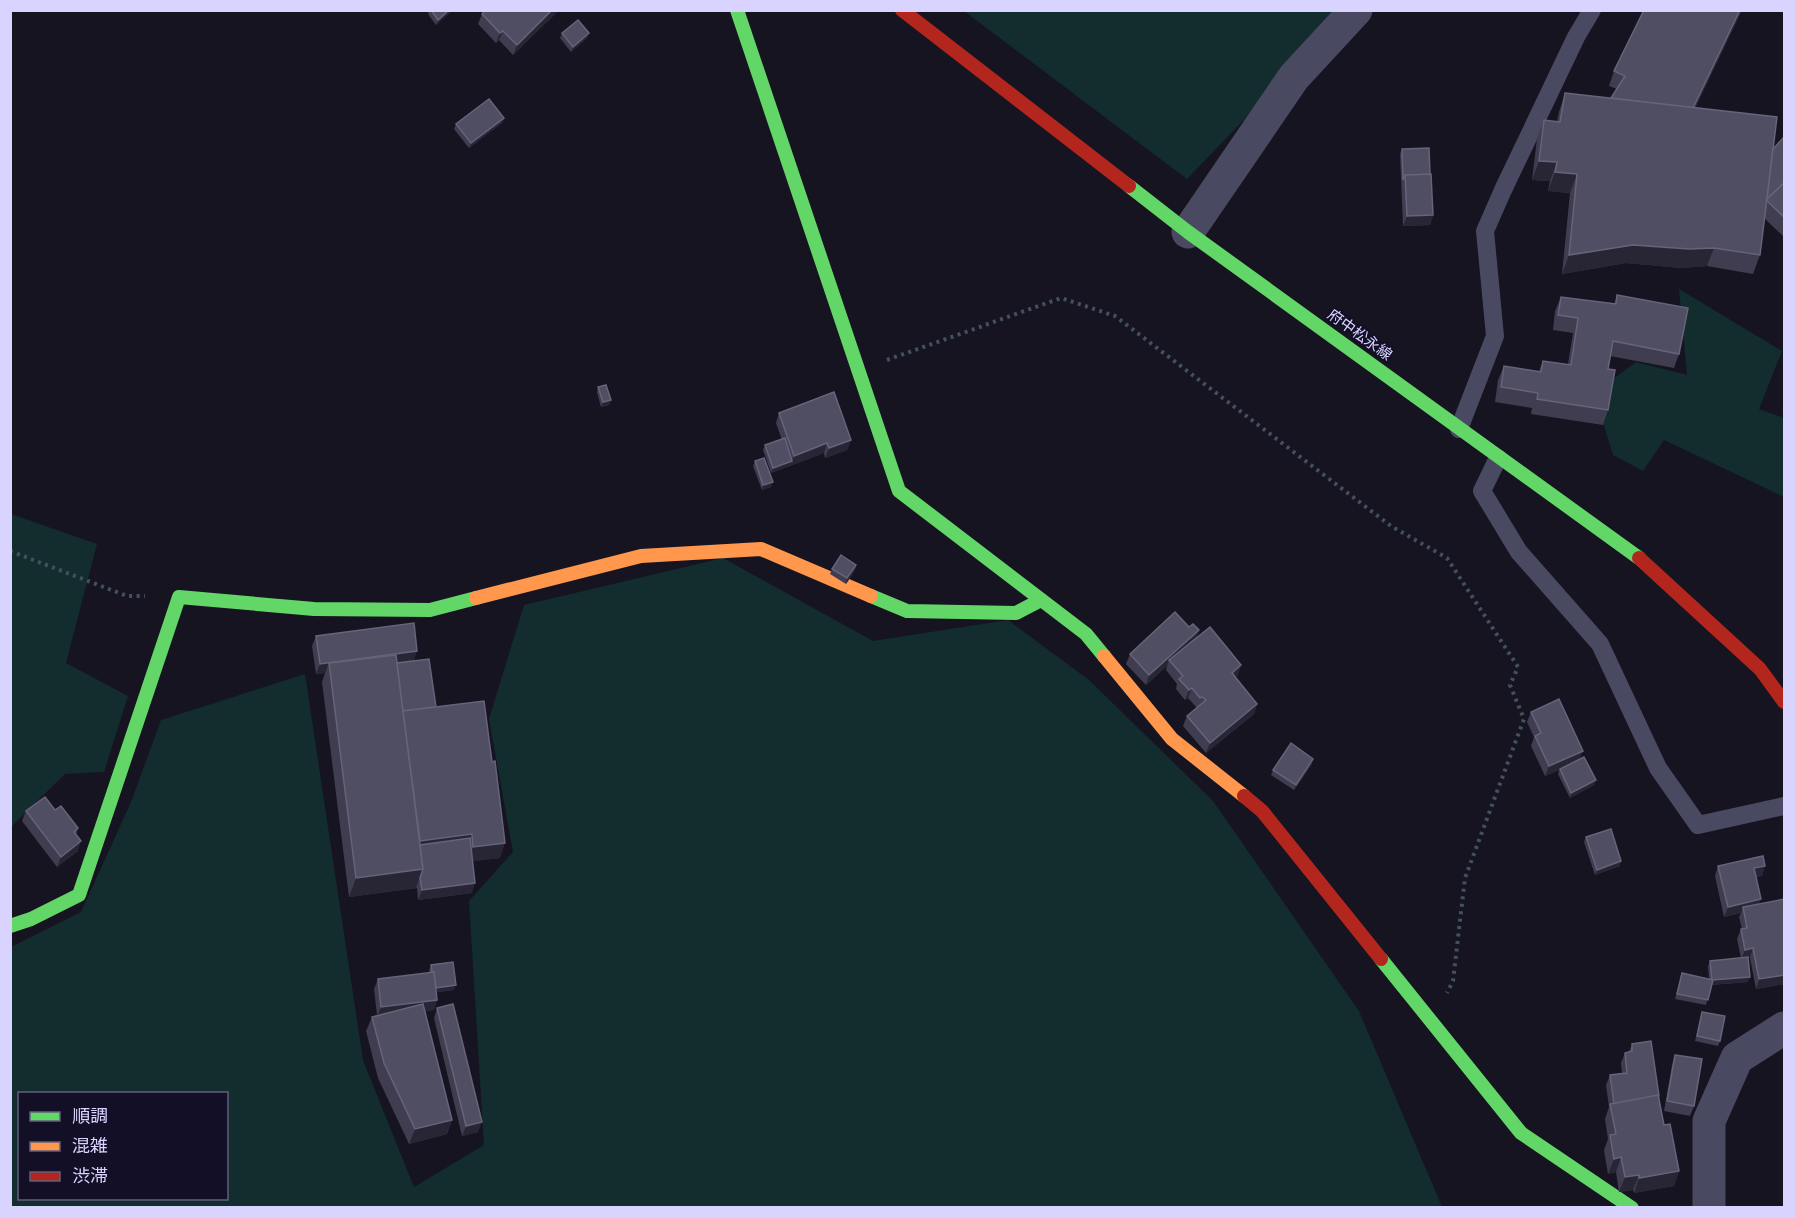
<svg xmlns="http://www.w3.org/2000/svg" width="1795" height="1218" font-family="Overpass,'Noto Sans JP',sans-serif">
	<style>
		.green { fill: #132c2d; fill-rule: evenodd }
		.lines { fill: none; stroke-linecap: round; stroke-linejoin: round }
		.path { stroke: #44505f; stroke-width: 4; stroke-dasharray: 3 4.5; stroke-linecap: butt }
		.lane { stroke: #4a4962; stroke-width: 18 }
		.street { stroke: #4a4962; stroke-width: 33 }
		.fast { stroke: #63d668; stroke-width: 14 }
		.slow { stroke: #ff974d; stroke-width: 14 }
		.jam { stroke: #b3261e; stroke-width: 14 }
		.wall { fill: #403d50 }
		.shaded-wall { fill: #282635 }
		.building { fill: #504e63; stroke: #66637b; stroke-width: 1.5 }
		.labels { text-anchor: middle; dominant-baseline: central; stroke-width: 4.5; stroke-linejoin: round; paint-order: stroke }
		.street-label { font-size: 15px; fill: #d9d4ff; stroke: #130f26 }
	</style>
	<rect width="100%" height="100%" fill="#161421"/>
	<g class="green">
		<polygon points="964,11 1349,11 1187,179"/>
		<polygon points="1679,289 1782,351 1759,409 1784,418 1784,497 1664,440 1643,471 1613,455 1594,393 1636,362 1687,375"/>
		<polygon points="11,514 97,544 66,663 128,696 104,772 65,774 11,827"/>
		<path d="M723,558l150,83 135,-21 81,60 124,121 146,210 83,196 -1431,1v-261l70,-35 50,-110 30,-82 144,-46 58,386 51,127 70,-42 -15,-244 44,-49 -24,-133 35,-114zM20,1094h206v104h-206z"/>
	</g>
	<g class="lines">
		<g class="path">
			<polyline points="887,360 1061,298 1115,316 1391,526 1447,558 1518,667 1510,685 1524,719 1465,878 1453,981 1447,993"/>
			<polyline points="10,551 127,596 145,596"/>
		</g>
		<g class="lane">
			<polyline points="1459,429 1495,336 1485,231 1503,190 1576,37 1592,10"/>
			<polyline points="1498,458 1482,491 1519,552 1600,644 1658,768 1698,825 1784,806"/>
		</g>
		<g class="street">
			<polyline points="1188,232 1294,77 1356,10"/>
			<polyline points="1709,1208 1709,1121 1737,1058 1784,1028"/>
		</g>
		<g class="fast">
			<polyline points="737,10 899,491 1086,634 1104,656"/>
			<polyline points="1129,186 1188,232 1639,558"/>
			<polyline points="871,596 907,611 1016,613 1041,600"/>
			<polyline points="10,926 31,919 79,895 179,597 314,609 430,610 476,598"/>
			<polyline points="1381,959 1521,1133 1632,1208"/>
		</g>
		<g class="slow">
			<polyline points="476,598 641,556 761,549 871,596"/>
			<polyline points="1104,656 1172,739 1244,796"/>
		</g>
		<g class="jam">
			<polyline points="902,10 1129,186"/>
			<polyline points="1639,558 1760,669 1784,702"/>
			<polyline points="1244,796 1262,811 1381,959"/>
		</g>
	</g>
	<g class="wall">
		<polygon points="429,10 453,10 436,25 428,14"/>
		<polygon points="559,10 513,55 499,40 496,43 478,24 482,14"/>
		<polygon points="1644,10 1742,10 1695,108 1773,149 1785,138 1785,238 1764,218 1760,255 1753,274 1707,266 1682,268 1626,263 1562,274 1570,193 1548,191 1550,181 1532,180 1537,139 1544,120 1557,122 1559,112 1565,93 1611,98 1617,89 1609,86 1614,71"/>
		<polygon points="562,33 589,33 587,38 571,52 560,38"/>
		<polygon points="504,118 502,123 469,148 454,129 456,124"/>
		<polygon points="1402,149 1430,175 1433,215 1430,225 1403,226 1400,154"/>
		<polygon points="1617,295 1679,354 1674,368 1610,356 1608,369 1608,410 1603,425 1531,414 1532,408 1495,402 1498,380 1504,366 1539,371 1543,361 1568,364 1573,333 1553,330 1555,311 1561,297 1614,304"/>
		<polygon points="598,387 611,400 609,405 601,407 597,392"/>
		<polygon points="779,413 851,440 847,450 825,458 824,453 771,473 763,450 765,445 782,440 776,423"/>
		<polygon points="755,461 771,487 762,490 753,466"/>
		<polygon points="856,565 855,570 846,584 830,574 832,569"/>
		<polygon points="1189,627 1199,630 1196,638 1238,675 1235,677 1257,704 1254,714 1206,753 1183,726 1187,716 1197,708 1188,698 1185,700 1176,689 1177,684 1166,670 1167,666 1146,685 1126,664 1130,654"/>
		<polygon points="316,636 414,661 436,707 500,858 473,861 472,893 418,900 417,888 349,897 322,682 325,673 316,674 312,646"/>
		<polygon points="1531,712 1580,759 1594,785 1570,798 1558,774 1559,770 1545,776 1531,746 1534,737 1527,722"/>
		<polygon points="1312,764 1294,790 1271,775 1273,770"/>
		<polygon points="55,810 78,828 76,835 78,851 57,867 22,821 26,811"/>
		<polygon points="1586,837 1620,866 1595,875 1584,842"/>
		<polygon points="1718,866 1765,866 1762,876 1756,877 1759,904 1785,984 1756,989 1750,958 1748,958 1748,982 1711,985 1706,1005 1675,999 1682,973 1709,980 1708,966 1710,961 1741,958 1737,939 1741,929 1742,929 1739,917 1741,913 1724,917 1715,876"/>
		<polygon points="431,965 454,990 437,992 437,1000 434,1010 425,1011 452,1120 447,1134 409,1144 378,1078 366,1031 372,1017 377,1015 374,989 378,979 429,973 429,970"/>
		<polygon points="437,1008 478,1132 462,1136 434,1018"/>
		<polygon points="1702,1012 1720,1041 1718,1046 1695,1041"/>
		<polygon points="1632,1044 1659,1096 1664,1125 1679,1171 1674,1186 1634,1193 1633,1190 1619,1192 1616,1172 1608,1174 1604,1150 1608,1139 1605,1119 1609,1107 1606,1085 1610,1075 1622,1073 1621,1063 1625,1053 1629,1052"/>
		<polygon points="1675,1055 1694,1106 1690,1116 1664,1111 1672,1065"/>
	</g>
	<g class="shaded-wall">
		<polygon points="449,10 453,10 436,25 438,20"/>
		<polygon points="552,10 559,10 513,55 517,45"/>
		<polygon points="1740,10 1742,10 1740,14 1687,123 1606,112"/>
		<polygon points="503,31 499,40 496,43 500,33"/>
		<polygon points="589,33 587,38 571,52 573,47"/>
		<polygon points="504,118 502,123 469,148 471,143"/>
		<polygon points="1539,161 1557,162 1550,181 1532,180"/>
		<polygon points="1555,172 1577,174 1570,193 1548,191"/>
		<polygon points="1433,215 1430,225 1403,226 1407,216"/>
		<polygon points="1633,245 1714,248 1707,266 1682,268 1626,263 1562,274 1569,255"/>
		<polygon points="611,400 609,405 601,407 603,402"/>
		<polygon points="851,440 847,450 825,458 829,448"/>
		<polygon points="827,443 824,453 771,473 773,468 792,461 794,456"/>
		<polygon points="773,482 771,487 762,490 763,485"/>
		<polygon points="856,565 855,570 846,584 847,578"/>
		<polygon points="1199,630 1195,640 1169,660 1167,666 1146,685 1149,675"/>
		<polygon points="417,651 414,661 330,672 329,663 325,673 316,674 320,664"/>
		<polygon points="1241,665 1238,675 1228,683 1232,673"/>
		<polygon points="1192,688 1188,698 1185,700 1189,690"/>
		<polygon points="1257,704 1254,714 1206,753 1210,743"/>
		<polygon points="1583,751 1579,761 1545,776 1549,766"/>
		<polygon points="1313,759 1312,764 1294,790 1296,785"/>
		<polygon points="1596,780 1594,785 1570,798 1571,793"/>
		<polygon points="472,834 466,848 417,855 418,841"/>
		<polygon points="81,841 78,851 57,867 61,857"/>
		<polygon points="505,843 500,858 468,862 473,847"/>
		<polygon points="1621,861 1620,866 1595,875 1597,870"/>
		<polygon points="1765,866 1762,876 1750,878 1754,868"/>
		<polygon points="423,869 416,888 349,897 356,878"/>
		<polygon points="475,883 472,893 418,900 422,890"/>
		<polygon points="1761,899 1757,909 1743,907 1741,913 1724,917 1728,907"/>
		<polygon points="1753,948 1750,958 1741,960 1745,950"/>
		<polygon points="1785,975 1785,984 1756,989 1759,979"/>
		<polygon points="1750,977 1748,982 1710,985 1712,980"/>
		<polygon points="456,985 454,990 432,993 434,988"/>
		<polygon points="437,1000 434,1010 377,1017 381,1007"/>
		<polygon points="452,1120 447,1134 409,1144 415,1129"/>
		<polygon points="482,1122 478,1132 462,1136 466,1126"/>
		<polygon points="1621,1157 1616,1172 1608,1174 1614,1159"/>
		<polygon points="1679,1171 1674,1186 1634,1193 1639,1178"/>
		<polygon points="1639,1175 1633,1190 1619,1192 1625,1177"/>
	</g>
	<g class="building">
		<polygon points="431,10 449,10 438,20"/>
		<polygon points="486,10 552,10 517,45 503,31 500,33 482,14"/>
		<polygon points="1644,10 1740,10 1693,108 1611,98 1625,76 1614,71"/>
		<polygon points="578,20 589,33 573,47 562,33"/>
		<polygon points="1565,93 1777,117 1760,255 1714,248 1689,249 1633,245 1569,255 1577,174 1555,172 1557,162 1539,161 1544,120 1560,122"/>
		<polygon points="489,99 504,118 471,143 456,124"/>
		<polygon points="1784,137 1785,138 1785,182 1767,199 1773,149"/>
		<polygon points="1429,148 1430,175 1405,175 1403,180 1402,149"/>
		<polygon points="1431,174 1433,215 1407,216 1405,175"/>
		<polygon points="1785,182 1785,218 1766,200"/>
		<polygon points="1617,295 1688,308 1679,354 1613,341 1608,369 1615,370 1608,410 1537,399 1538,393 1501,387 1504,366 1541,372 1543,361 1571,365 1578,318 1558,315 1561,297 1616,304"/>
		<polygon points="606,385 611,400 603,402 598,387"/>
		<polygon points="834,392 851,440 829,448 827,443 794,456 779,413"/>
		<polygon points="785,438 792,461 773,468 765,445"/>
		<polygon points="764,458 773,482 763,485 755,461"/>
		<polygon points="841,555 856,565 847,578 832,569"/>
		<polygon points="1175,612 1189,627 1193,624 1199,630 1149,675 1130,654"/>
		<polygon points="414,623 417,651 320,664 316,636"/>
		<polygon points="1210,627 1241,665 1232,673 1257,704 1210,743 1187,716 1206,700 1202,697 1200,698 1192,688 1189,690 1179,679 1183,676 1169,660"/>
		<polygon points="396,655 423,869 356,878 329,663"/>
		<polygon points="429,659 436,707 403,711 397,663"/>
		<polygon points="1559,699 1583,751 1549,766 1535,736 1541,733 1531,712"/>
		<polygon points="484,701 492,762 495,761 505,843 473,847 472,834 420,841 403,711"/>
		<polygon points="1291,743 1313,759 1296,785 1273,770"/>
		<polygon points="1584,757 1596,780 1571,793 1560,769"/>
		<polygon points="45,797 55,810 61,806 78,828 74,832 81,841 61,857 26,811"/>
		<polygon points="1611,829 1621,861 1597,870 1586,837"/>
		<polygon points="470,838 475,883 422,890 420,878 423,869 420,845"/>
		<polygon points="1763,856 1765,866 1754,868 1761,899 1728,907 1718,866"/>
		<polygon points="1785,899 1785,975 1759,979 1753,948 1745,950 1741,929 1747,928 1743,907"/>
		<polygon points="1748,957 1750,977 1712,980 1710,961"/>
		<polygon points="453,962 456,985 436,988 434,972 432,972 431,965"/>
		<polygon points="434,972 437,1000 381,1007 378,979"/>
		<polygon points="1682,973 1713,980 1708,1000 1677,994"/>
		<polygon points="423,1004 452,1120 415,1129 384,1063 372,1017"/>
		<polygon points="453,1004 482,1122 466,1126 437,1008"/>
		<polygon points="1702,1012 1725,1016 1720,1041 1697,1036"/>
		<polygon points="1651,1041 1659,1096 1614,1104 1610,1075 1627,1073 1625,1053 1632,1051 1632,1044"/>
		<polygon points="1675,1055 1702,1059 1694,1106 1667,1101"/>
		<polygon points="1658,1095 1664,1125 1670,1124 1679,1171 1639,1178 1639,1175 1625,1177 1621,1157 1614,1159 1610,1135 1616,1134 1610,1104"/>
	</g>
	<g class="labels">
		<g class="street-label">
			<text transform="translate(1359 336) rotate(36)">府中松永線</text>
		</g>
	</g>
	<rect width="1795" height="1218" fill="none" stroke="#d9d4ff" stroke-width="24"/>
	<rect x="18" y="1092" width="210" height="108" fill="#130f26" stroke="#625e7d" stroke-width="1.5"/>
	<rect x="30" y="1112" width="30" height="9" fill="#63d668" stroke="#625e7d" stroke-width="1.5"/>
	<text x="72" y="1122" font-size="18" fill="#d9d4ff">順調</text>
	<rect x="30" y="1142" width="30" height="9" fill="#ff974d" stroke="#625e7d" stroke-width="1.5"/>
	<text x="72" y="1152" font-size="18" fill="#d9d4ff">混雑</text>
	<rect x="30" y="1172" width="30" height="9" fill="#b3261e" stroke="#625e7d" stroke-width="1.5"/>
	<text x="72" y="1182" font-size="18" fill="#d9d4ff">渋滞</text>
</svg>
